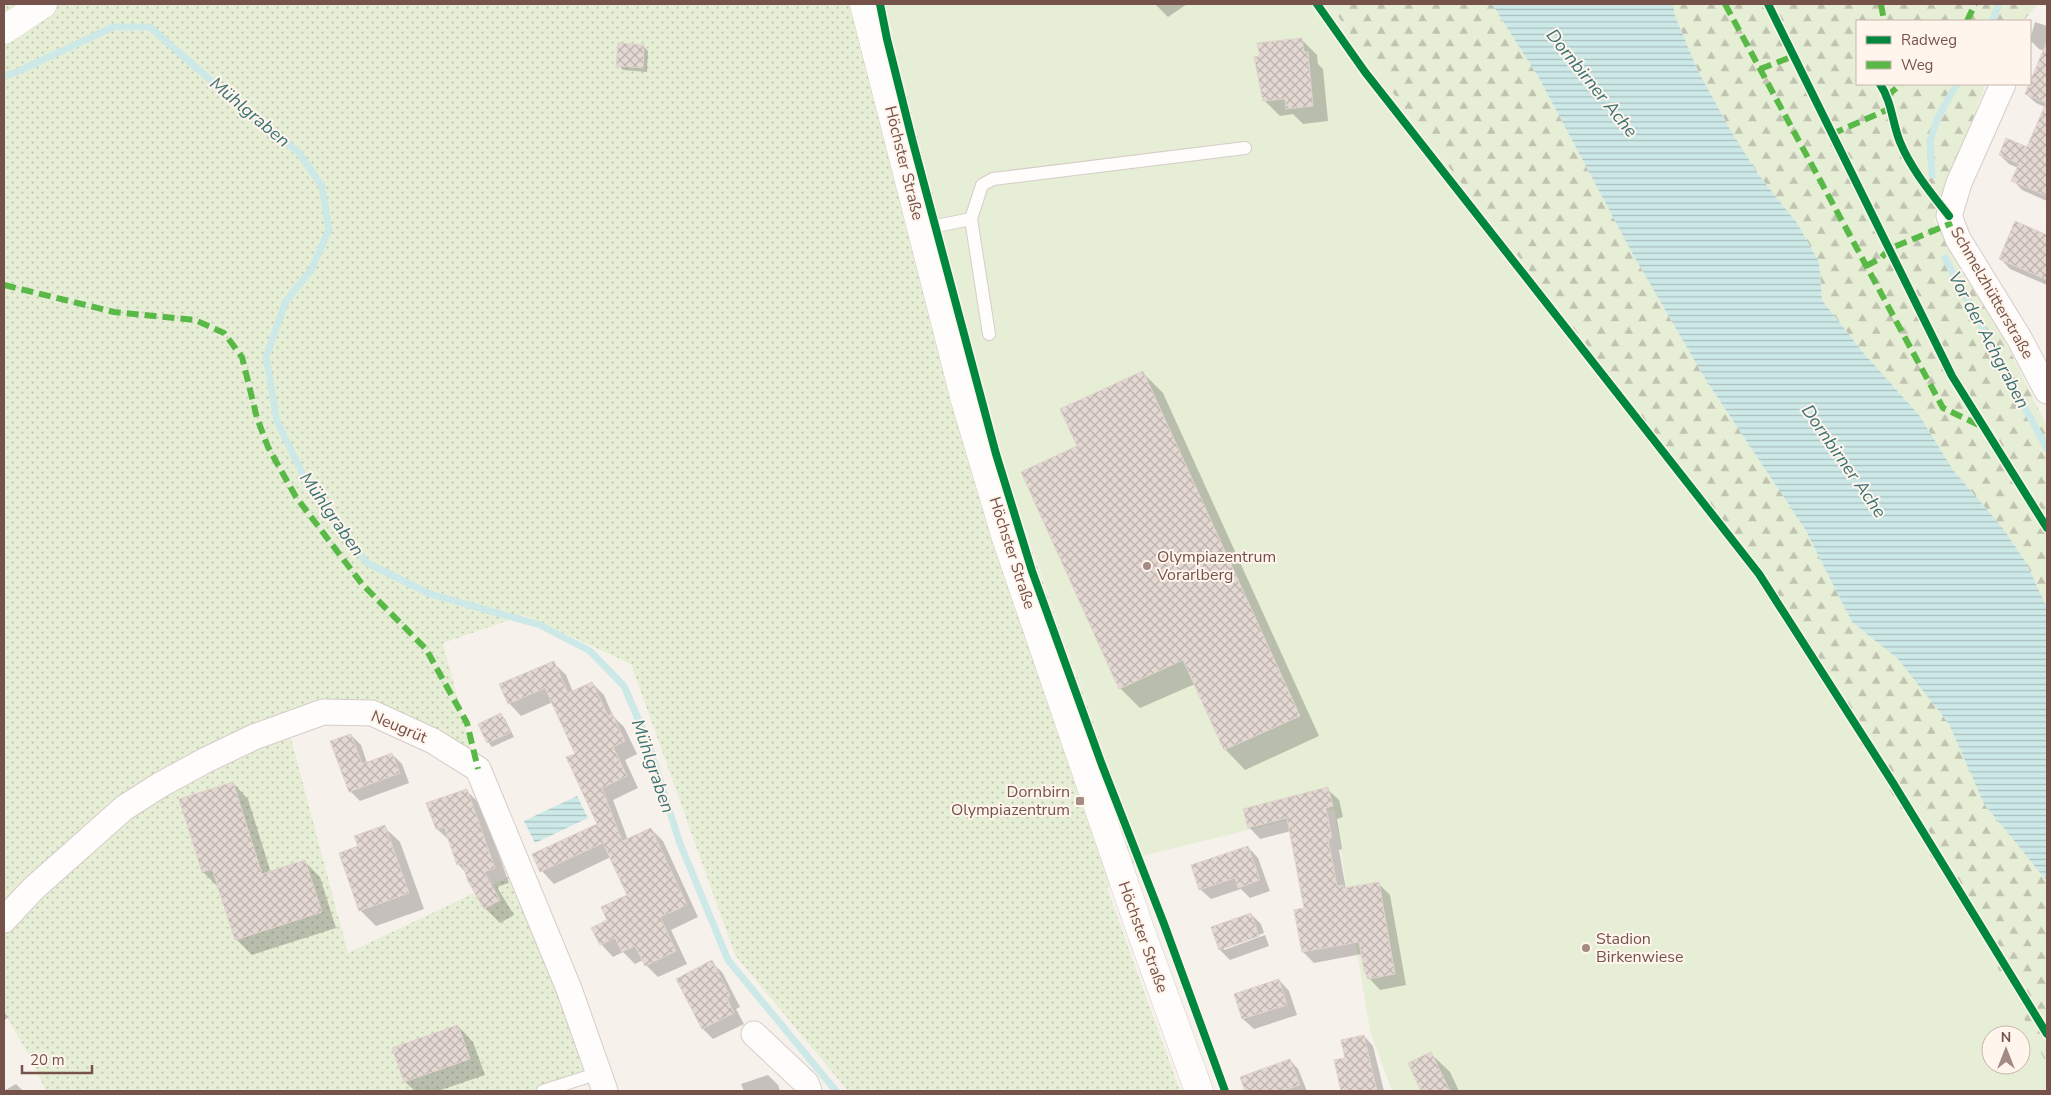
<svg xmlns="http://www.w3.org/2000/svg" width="2051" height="1095" font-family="'Nunito Sans',sans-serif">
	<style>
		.grass { fill: url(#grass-dots) }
		.forest { fill: url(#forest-firs) }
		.garden { fill: #e7eed6; fill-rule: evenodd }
		.water { fill: url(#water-rules) }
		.shadow { fill: #0003 }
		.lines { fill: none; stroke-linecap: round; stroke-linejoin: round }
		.stream { stroke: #cce9e8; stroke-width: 7 }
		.building { fill: url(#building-cross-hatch); stroke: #e0d3cd }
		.lane-casing { stroke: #d6ccc8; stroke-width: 14 }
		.street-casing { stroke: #d6ccc8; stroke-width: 27 }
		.secondary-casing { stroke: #d8cec9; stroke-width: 29 }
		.lane { stroke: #fefdfc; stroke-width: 12 }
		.street { stroke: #fefdfc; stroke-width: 25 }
		.secondary { stroke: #fefdfc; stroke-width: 28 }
		.quiet { stroke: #58b947; stroke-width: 6; stroke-dasharray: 12 6; stroke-linecap: butt }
		.cycleway-casing { stroke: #fff5ed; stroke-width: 11 }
		.cycleway { stroke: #00873e; stroke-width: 8 }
		.poi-dot { fill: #a38a82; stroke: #fff5ed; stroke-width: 2 }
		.labels { text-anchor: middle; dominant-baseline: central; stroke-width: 4; stroke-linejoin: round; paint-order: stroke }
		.street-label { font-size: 16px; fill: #76534a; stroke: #fff5ed }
		.poi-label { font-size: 16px; fill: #76534a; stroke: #fff5ed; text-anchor: start }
		.water-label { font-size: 18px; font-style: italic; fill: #3b7474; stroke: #fff5ed }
	</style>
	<defs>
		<pattern id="grass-dots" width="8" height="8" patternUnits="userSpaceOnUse" patternTransform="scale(1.25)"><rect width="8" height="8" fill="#e7eed6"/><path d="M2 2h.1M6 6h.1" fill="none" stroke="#c0c3b0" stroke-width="1.8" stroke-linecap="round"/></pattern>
		<pattern id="forest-firs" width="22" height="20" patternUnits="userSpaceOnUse" patternTransform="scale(1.25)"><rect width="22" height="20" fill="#e7eed6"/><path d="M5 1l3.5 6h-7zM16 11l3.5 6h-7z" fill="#c0c3b0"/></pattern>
		<pattern id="water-rules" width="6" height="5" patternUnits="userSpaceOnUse" patternTransform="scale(1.25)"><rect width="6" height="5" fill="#cce9e8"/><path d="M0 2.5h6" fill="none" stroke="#aabfbe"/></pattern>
		<pattern id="building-cross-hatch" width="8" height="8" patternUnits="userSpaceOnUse" patternTransform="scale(1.25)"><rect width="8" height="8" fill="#e4d8d3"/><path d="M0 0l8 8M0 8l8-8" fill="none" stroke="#bdb2ad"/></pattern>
	</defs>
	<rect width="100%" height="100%" fill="#f7f1eb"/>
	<polygon class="grass" points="4,4 886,4 892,35 939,217 966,332 1018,512 1142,856 1107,888 1180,1091 848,1091 735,955 631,664 524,615 443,643 475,764 373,711 286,720 348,953 514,874 592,1073 537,1091 46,1091 31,1059 4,1012"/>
	<g class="forest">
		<polygon points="1329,4 1492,4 1539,78 1631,251 1704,377 1805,529 1852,622 1898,659 1949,724 1984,804 2047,881 2047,1065 2005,981 1966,913 1760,583 1643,418 1414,122"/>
		<polygon points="1673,4 2038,4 2023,21 1857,21 1857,84 1986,84 1934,221 1995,321 2047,426 2047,608 2027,564 2002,527 1953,470 1919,415 1861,350 1822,300 1819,262 1797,223 1758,174 1731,131 1698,71 1675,16"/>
	</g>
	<path class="garden" d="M886,4h443l85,118 176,227 170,234 206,330 39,68 42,84v26h-655l-22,-60 -36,-222 -192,47 -130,-364 -46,-160 -27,-115 -47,-182zM1991,1035h30v30h-30z"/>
	<g class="water">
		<polygon points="1492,4 1673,4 1675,16 1698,71 1731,131 1758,174 1797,223 1819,262 1822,300 1861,350 1919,415 1953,470 2002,527 2027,564 2047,608 2047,881 1984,804 1949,724 1898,659 1852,622 1805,529 1704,377 1631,251 1539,78"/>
		<polygon points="577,796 588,818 535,843 524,821"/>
	</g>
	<g class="shadow">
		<polygon points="1155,4 1187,4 1168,17"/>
		<polygon points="2035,22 2047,26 2047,52 2039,49 2030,40"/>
		<polygon points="1301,39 1317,55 1318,64 1323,69 1328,121 1303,124 1293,114 1280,116 1264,100"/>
		<polygon points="643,46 648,51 647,72 623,70 618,65"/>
		<polygon points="2032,79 2047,85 2047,201 2022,190 2013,180 2018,168 2009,164 2000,155 2028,149 2045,107 2036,103 2026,94"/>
		<polygon points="2015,223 2047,237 2047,285 2010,269 2000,258"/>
		<polygon points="1143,373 1163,393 1319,736 1245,770 1225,749 1195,684 1140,708 1120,688 1078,447"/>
		<polygon points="554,663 566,675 573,692 592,683 604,695 613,716 624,727 637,754 625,760 638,788 613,800 628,840 651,829 663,841 698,917 671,930 687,964 658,977 646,965 643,960 635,964 623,952 613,957 601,944 609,921 629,896 611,857 554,884 542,871 534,855 599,825 577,754 553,702 521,716 509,703"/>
		<polygon points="501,715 505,719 514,737 492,747 488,742"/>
		<polygon points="351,735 361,745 367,763 392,754 402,764 409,783 360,801 350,791"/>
		<polygon points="233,783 248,799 271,873 305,862 320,877 336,928 252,955 236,939 219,888 203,872 181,800"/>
		<polygon points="1327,789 1339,800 1343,817 1337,819 1342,849 1339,850 1346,889 1379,884 1390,895 1406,985 1380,990 1369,978 1362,954 1314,963 1303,952 1305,909 1291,831 1260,839 1249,827"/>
		<polygon points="466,790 481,805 509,883 497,887 514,915 500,923 485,908 467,874 458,864 450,841 437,829"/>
		<polygon points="384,827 400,842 424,909 376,926 360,910 359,847"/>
		<polygon points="1248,847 1258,858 1270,891 1250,898 1241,889 1211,899 1200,889"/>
		<polygon points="1251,914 1261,924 1264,933 1224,947 1224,950 1265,935 1269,946 1230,960 1220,950"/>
		<polygon points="711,962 722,972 740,1007 736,1009 744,1024 713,1039 703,1029 677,979"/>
		<polygon points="1279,980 1289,991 1297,1015 1254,1029 1243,1019 1235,995"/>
		<polygon points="4,1012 8,1017 4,1021"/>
		<polygon points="458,1026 473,1042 485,1075 438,1091 415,1091 405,1082 394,1049"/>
		<polygon points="1364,1036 1373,1046 1384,1091 1343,1091 1336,1061 1347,1059"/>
		<polygon points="1430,1053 1450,1072 1459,1091 1423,1091 1409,1063"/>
		<polygon points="1290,1060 1298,1069 1307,1091 1247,1091 1242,1077"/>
		<polygon points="768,1075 778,1085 780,1091 744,1091 741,1084"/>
		<polygon points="16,1084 23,1091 4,1091"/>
	</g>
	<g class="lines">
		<g class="stream">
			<polyline points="1992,21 1999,4"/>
			<polyline points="4,76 19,71 113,27 150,27 216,85 299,153 322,186 329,230 311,270 286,301 266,357 277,421 309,487 367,563 430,594 540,625 590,651 624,686 648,742 679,841 728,960 836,1091"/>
			<polyline points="1932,175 1930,141 1937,119 1957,84"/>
			<polyline points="1945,258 2047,449"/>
		</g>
	</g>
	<g class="building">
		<polygon points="1302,38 1304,52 1308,52 1313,106 1286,109 1285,99 1263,101 1254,57 1260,56 1257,43"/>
		<polygon points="2047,41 2047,196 2011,181 2019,164 1999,155 2006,138 2027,147 2046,103 2025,94"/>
		<polygon points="618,43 644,45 643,68 616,66"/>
		<polygon points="2015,221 2047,235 2047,280 1999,259"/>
		<polygon points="1143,371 1300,716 1224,750 1183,660 1119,689 1021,472 1077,446 1060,409"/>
		<polygon points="554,661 568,693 592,682 608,716 612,713 625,741 613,747 627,776 602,788 622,841 651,828 687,905 660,917 676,951 645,966 635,946 622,952 615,938 600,945 591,928 607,920 601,907 627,895 603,843 540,872 532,854 597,824 566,757 575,754 545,688 508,704 499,684"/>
		<polygon points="501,713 510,733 487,743 478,724"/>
		<polygon points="351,734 362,764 392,753 400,773 349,792 330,741"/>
		<polygon points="233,782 262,874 305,860 322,912 235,940 212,869 202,872 179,799"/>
		<polygon points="1328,787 1333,806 1326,808 1332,838 1328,839 1337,886 1343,885 1344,888 1379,882 1395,974 1368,979 1364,970 1359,942 1302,952 1294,910 1304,908 1287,818 1248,828 1243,809"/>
		<polygon points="467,789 495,868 484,872 500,900 484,909 468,881 462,863 457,865 444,827 436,829 426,803"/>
		<polygon points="385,825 409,893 359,911 339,853 358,846 354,836"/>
		<polygon points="1248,846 1260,880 1238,888 1235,878 1199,890 1191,865"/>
		<polygon points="1251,913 1259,936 1219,950 1211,927"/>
		<polygon points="712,960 730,996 727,998 734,1013 702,1029 676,979"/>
		<polygon points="1279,979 1287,1005 1242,1019 1234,994"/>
		<polygon points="458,1025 470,1059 404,1082 392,1048"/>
		<polygon points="1364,1035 1377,1091 1341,1091 1334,1060 1345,1058 1341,1040"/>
		<polygon points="1431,1052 1450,1091 1421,1091 1408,1063"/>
		<polygon points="1290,1059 1300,1085 1282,1091 1245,1091 1240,1077"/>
	</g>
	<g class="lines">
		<g class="lane-casing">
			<g id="lane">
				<polyline points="971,219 989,334"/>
				<polyline points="921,229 971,219 982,185 993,179 1245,148"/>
				<polyline points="543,1091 599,1073"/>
			</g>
		</g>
		<g class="street-casing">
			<g id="street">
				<polyline points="2003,84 1959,183 1949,216 1958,239 2019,338 2047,391"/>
				<polyline points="4,920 34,888 124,808 160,785 206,760 254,737 323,712 372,713 433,741 478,769 569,989 605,1091"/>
				<polyline points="754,1034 806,1083 809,1091"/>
			</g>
		</g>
		<g class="secondary-casing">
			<g id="secondary">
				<polyline points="864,4 965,400 1006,538 1140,929 1199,1091"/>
				<polyline points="4,30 43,4"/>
			</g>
		</g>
		<use href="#lane" class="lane"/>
		<use href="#street" class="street"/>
		<use href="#secondary" class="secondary"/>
		<g class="quiet">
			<polyline points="1725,4 1943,408 1983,427"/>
			<polyline points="1881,4 1884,21"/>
			<polyline points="1967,21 1975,4"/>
			<polyline points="1760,69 1794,56"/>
			<polyline points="1887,96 1901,84"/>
			<polyline points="1832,134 1891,108"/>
			<polyline points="1866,266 1881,258 1889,249 1952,223"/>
			<polyline points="4,285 114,312 195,320 224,333 242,357 257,418 268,447 296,497 362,584 426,649 467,723 478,769"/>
		</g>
		<g class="cycleway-casing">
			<g id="cycleway">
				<polyline points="880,4 887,39 912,139 996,454 1032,571 1102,765 1164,924 1225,1091"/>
				<polyline points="1317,4 1365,72 1759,574 1893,783 2047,1034"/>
				<polyline points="1768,4 1952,376 2047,528"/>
				<path d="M1880,84c12,18 12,38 20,58 11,27 31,51 49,74"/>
			</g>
		</g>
		<use href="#cycleway" class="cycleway"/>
	</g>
	<g class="poi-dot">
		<circle cx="1147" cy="566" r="5"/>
		<rect x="1075" y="796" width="10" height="10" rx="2.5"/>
		<circle cx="1586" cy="948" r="5"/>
	</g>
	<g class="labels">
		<g class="street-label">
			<text transform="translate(904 163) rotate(76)">Höchster Straße</text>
			<text transform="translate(1992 293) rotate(60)">Schmelzhütterstraße</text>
			<text transform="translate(1012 553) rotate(72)">Höchster Straße</text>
			<text transform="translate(399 727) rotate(23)">Neugrüt</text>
			<text transform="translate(1143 937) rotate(70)">Höchster Straße</text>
		</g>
		<g class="poi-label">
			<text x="1157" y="557">Olympiazentrum<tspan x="1157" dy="18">Vorarlberg</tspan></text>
			<text x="1070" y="792" text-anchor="end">Dornbirn<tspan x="1070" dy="18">Olympiazentrum</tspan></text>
			<text x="1596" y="939">Stadion<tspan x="1596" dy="18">Birkenwiese</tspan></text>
		</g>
		<g class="water-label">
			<text transform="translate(1592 83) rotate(51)">Dornbirner Ache</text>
			<text transform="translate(250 112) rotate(40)">Mühlgraben</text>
			<text transform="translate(1989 340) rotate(62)">Vor der Achgraben</text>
			<text transform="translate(1844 461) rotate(55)">Dornbirner Ache</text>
			<text transform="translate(332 514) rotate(55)">Mühlgraben</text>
			<text transform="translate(653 766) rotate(71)">Mühlgraben</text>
		</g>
	</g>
	<rect width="2051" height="1095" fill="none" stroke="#76534a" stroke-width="10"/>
	<rect x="1856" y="20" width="175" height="65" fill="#fff5ed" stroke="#c8b4ac"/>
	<rect x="1866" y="36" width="25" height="8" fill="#00873e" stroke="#c8b4ac"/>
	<text x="1901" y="45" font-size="15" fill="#76534a">Radweg</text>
	<rect x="1866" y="61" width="25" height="8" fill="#58b947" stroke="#c8b4ac"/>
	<text x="1901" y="70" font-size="15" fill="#76534a">Weg</text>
	<g transform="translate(2006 1050)"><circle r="24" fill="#fff5ed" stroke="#c8b4ac"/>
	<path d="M0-4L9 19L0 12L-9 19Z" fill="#a38a82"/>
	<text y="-8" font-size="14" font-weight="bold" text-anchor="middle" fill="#76534a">N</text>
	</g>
	<path d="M22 1065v8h70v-8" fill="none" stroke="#76534a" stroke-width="2.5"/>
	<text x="30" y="1065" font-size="15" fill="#76534a" stroke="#fff5ed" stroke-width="4" paint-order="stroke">20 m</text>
</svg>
